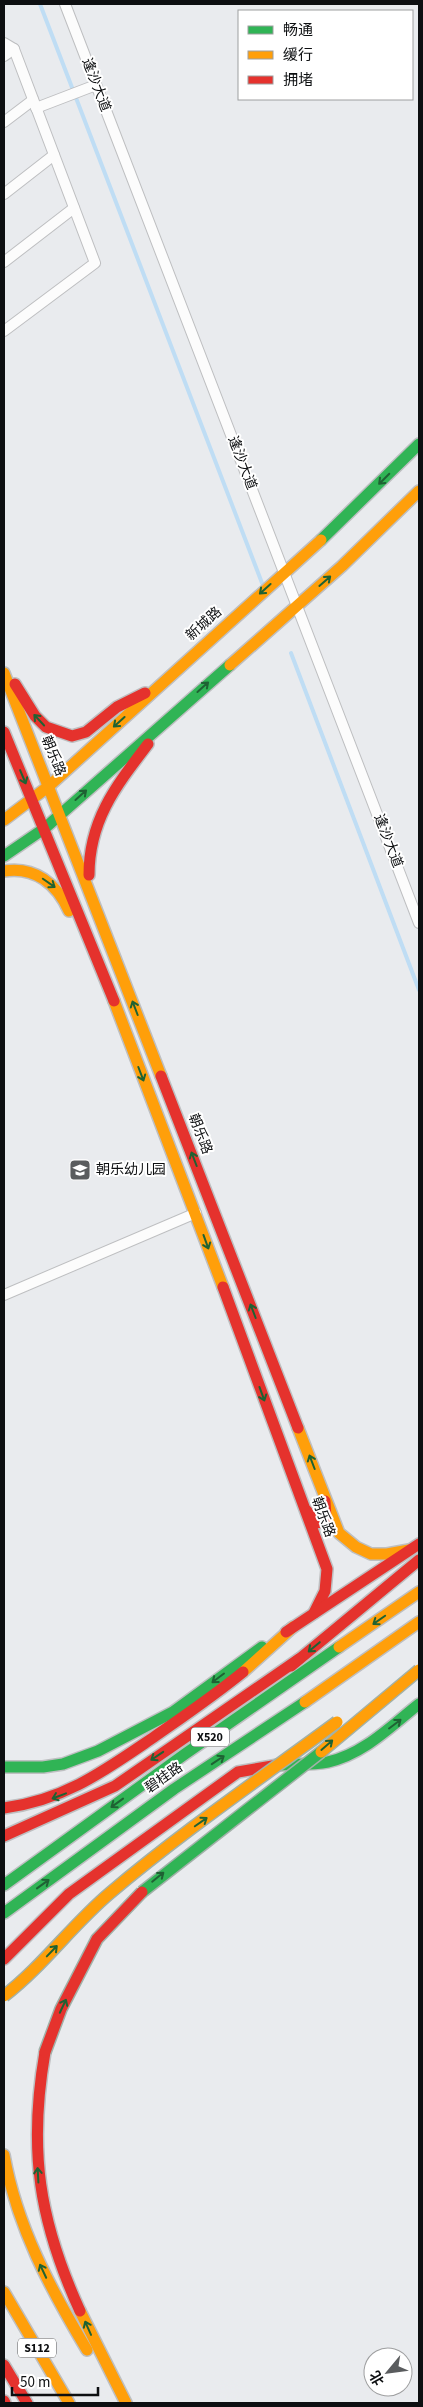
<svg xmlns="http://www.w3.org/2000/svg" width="423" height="2407" font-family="'Source Sans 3','Noto Sans SC',sans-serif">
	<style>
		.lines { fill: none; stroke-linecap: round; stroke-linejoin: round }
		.stream { stroke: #bfddf4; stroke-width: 4 }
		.street-casing { stroke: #bebfc1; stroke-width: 12 }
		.fast-casing { stroke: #bebfc1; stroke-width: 14 }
		.slow-casing { stroke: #bebfc1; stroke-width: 14 }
		.jam-casing { stroke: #bebfc1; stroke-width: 14 }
		.street { stroke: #fcfcfc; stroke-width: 10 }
		.fast { stroke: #30b455; stroke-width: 11 }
		.slow { stroke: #ff9f0a; stroke-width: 11 }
		.jam { stroke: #e5322d; stroke-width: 11 }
		.fast-bridge-casing { stroke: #a2b1a9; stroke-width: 14; stroke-linecap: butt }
		.slow-bridge-casing { stroke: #a2b1a9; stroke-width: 14; stroke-linecap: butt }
		.jam-bridge-casing { stroke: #a2b1a9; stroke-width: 14; stroke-linecap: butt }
		.fast-bridge { stroke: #30b455; stroke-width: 11 }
		.slow-bridge { stroke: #ff9f0a; stroke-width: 11 }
		.jam-bridge { stroke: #e5322d; stroke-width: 11 }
		.oneway { stroke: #1e6233 }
		.labels { text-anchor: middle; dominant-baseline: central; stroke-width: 4; stroke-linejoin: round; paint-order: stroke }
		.shield { fill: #fff; stroke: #565758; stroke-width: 1 }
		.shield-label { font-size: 12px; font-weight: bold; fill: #0d0f11 }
		.street-label { font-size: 14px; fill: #0d0f11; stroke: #fff }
		.poi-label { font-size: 14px; fill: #0d0f11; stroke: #fff; text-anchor: start }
	</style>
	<rect width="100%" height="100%" fill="#e9ebee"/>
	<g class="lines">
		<g class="stream">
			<polyline points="40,4 262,583"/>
			<polyline points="291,653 419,990"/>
		</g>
		<g class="street-casing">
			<g id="street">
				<polyline points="65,4 419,923"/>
				<polyline points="4,43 14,49 95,263 4,331"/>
				<polyline points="4,56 14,49"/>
				<polyline points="36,108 96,85"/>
				<polyline points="4,122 33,100"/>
				<polyline points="4,194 54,155"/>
				<polyline points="4,262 74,208"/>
				<polyline points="4,1295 196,1213"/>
			</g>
		</g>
		<g class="fast-casing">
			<g id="fast">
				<polyline points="321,540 419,444"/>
				<polyline points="4,856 45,828 230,665"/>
				<path d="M278,1765c16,-1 35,0 50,-3 36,-8 63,-36 91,-58"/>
				<polyline points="4,1767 43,1767 63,1764 98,1751 173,1712 262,1647"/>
				<polyline points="4,1885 185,1754 339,1647"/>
				<polyline points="4,1913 174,1789 305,1702"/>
			</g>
		</g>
		<g class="slow-casing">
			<g id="slow">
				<polyline points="230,665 342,566 419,491"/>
				<polyline points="4,673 161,1076"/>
				<polyline points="4,820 49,786 321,540"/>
				<path d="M4,871c31,-5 53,13 65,40"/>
				<polyline points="114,1001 223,1287"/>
				<polyline points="298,1428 339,1533 356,1547 371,1554 387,1554 409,1550"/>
				<polyline points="339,1647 419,1592"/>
				<polyline points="243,1672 293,1627"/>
				<polyline points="305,1702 419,1622"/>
				<path d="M4,2155c13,72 46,133 83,195"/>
				<polyline points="4,2292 69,2403"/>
				<polyline points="80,2311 126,2403"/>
			</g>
		</g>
		<g class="jam-casing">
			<g id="jam">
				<polyline points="15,684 35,716 46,727 72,736 86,732 117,707 145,693"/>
				<polyline points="4,732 114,1001"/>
				<path d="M89,875c0,-55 27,-89 59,-131"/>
				<polyline points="161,1076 298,1428"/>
				<polyline points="223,1287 327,1569 325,1591 314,1613"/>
				<polyline points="307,1511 315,1523 322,1522 326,1517 325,1501"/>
				<polyline points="286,1632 419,1544"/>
				<polyline points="291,1666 419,1560"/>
				<path d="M4,1808c61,-8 100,-37 150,-71 30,-21 61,-42 89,-65"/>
				<polyline points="4,1836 115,1786 299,1659"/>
				<polyline points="4,1959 69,1894 238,1772 278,1765"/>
				<path d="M45,2052c-17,98 -6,169 35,259"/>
				<polyline points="4,2365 27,2403"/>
				<polyline points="4,2401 5,2403"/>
			</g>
		</g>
		<use href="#street" class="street"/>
		<use href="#fast" class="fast"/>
		<use href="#slow" class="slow"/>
		<use href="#jam" class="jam"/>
		<g class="fast-bridge-casing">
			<polyline id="fast-bridge" points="142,1892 321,1752"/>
		</g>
		<g class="slow-bridge-casing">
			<g id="slow-bridge">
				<polyline points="321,1752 419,1670"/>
				<path d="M4,1996c39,-30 68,-71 106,-103 72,-61 151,-115 227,-171"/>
			</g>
		</g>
		<g class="jam-bridge-casing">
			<polyline id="jam-bridge" points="45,2052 61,2009 97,1939 142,1892"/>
		</g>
		<use href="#fast-bridge" class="fast-bridge"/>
		<use href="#slow-bridge" class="slow-bridge"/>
		<use href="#jam-bridge" class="jam-bridge"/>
	</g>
	<defs><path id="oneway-shaft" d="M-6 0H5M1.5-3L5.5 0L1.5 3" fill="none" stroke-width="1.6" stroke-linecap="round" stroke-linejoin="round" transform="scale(1.25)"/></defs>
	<g class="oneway">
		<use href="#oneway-shaft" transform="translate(384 479) rotate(135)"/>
		<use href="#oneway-shaft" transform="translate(325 581) rotate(-41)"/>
		<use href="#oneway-shaft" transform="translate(265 589) rotate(138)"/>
		<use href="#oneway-shaft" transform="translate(203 687) rotate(-42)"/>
		<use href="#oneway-shaft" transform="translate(39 720) rotate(-133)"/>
		<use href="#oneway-shaft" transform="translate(119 722) rotate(138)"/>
		<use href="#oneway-shaft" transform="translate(23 777) rotate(67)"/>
		<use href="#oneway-shaft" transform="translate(81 795) rotate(-42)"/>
		<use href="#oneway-shaft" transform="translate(49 883) rotate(35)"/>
		<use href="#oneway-shaft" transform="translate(135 1008) rotate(-111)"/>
		<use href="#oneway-shaft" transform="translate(141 1074) rotate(69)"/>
		<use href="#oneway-shaft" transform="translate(194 1159) rotate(-111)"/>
		<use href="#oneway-shaft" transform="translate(206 1242) rotate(70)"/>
		<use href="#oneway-shaft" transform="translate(253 1311) rotate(-111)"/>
		<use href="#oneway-shaft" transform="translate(262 1394) rotate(70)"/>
		<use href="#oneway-shaft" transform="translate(312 1462) rotate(-111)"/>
		<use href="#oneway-shaft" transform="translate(379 1620) rotate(145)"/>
		<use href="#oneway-shaft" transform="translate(314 1647) rotate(140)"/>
		<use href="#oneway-shaft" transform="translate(218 1678) rotate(143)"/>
		<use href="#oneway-shaft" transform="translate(395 1724) rotate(-37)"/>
		<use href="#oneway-shaft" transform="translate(327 1745) rotate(-41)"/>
		<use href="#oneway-shaft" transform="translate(157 1756) rotate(146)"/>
		<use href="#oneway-shaft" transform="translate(218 1760) rotate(-34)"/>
		<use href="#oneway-shaft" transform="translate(59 1796) rotate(159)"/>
		<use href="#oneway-shaft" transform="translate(117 1803) rotate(144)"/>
		<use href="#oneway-shaft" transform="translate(201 1822) rotate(-35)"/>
		<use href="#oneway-shaft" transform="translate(158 1877) rotate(-39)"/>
		<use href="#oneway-shaft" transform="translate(43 1884) rotate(-36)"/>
		<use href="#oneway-shaft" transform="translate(52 1951) rotate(-46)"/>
		<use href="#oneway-shaft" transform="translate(63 2006) rotate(-65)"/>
		<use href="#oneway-shaft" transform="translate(38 2175) rotate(-93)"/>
		<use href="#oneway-shaft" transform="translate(43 2271) rotate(-115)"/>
		<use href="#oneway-shaft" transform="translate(88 2328) rotate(-114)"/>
	</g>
	<defs>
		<g id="school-square" transform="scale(1.125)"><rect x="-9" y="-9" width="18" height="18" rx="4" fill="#5a5c5e" stroke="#fff"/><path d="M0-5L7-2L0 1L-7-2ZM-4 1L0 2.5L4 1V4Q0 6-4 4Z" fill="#fff"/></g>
	</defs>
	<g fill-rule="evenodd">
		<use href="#school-square" x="80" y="1170"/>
	</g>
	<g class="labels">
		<g class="shield">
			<rect x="191" y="1727.5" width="38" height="19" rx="4"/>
			<rect x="18" y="2338.5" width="38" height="19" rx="4"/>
		</g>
		<g class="shield-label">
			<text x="210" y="1737">X520</text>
			<text x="37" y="2348">S112</text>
		</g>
		<g class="street-label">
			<text transform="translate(96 85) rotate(69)">逢沙大道</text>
			<text transform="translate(242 463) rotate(69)">逢沙大道</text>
			<text transform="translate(204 624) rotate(-42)">新城路</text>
			<text transform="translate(53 756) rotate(68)">朝乐路</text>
			<text transform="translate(388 841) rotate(69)">逢沙大道</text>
			<text transform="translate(200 1134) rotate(69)">朝乐路</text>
			<text transform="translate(323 1517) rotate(70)">朝乐路</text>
			<text transform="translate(164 1778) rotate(-35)">碧桂路</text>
		</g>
		<g class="poi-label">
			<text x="96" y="1170">朝乐幼儿园</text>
		</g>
	</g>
	<rect width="423" height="2407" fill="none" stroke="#0d0f11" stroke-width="10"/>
	<rect x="238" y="10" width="175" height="90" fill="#ffffff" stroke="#9e9fa0"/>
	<rect x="248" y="26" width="25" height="8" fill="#30b455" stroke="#9e9fa0"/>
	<text x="283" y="35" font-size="15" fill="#0d0f11">畅通</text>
	<rect x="248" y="51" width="25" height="8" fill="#ff9f0a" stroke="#9e9fa0"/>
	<text x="283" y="60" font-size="15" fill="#0d0f11">缓行</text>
	<rect x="248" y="76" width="25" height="8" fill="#e5322d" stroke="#9e9fa0"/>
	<text x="283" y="85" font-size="15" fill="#0d0f11">拥堵</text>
	<g transform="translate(388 2372) rotate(241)"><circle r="24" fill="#ffffff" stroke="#9e9fa0"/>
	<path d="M0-4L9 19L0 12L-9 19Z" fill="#5a5c5e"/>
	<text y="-8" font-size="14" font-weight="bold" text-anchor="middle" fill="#0d0f11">北</text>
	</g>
	<path d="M12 2387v8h86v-8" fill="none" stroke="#0d0f11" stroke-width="2.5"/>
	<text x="20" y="2387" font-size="15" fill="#0d0f11" stroke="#ffffff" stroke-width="4" paint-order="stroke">50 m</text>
</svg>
